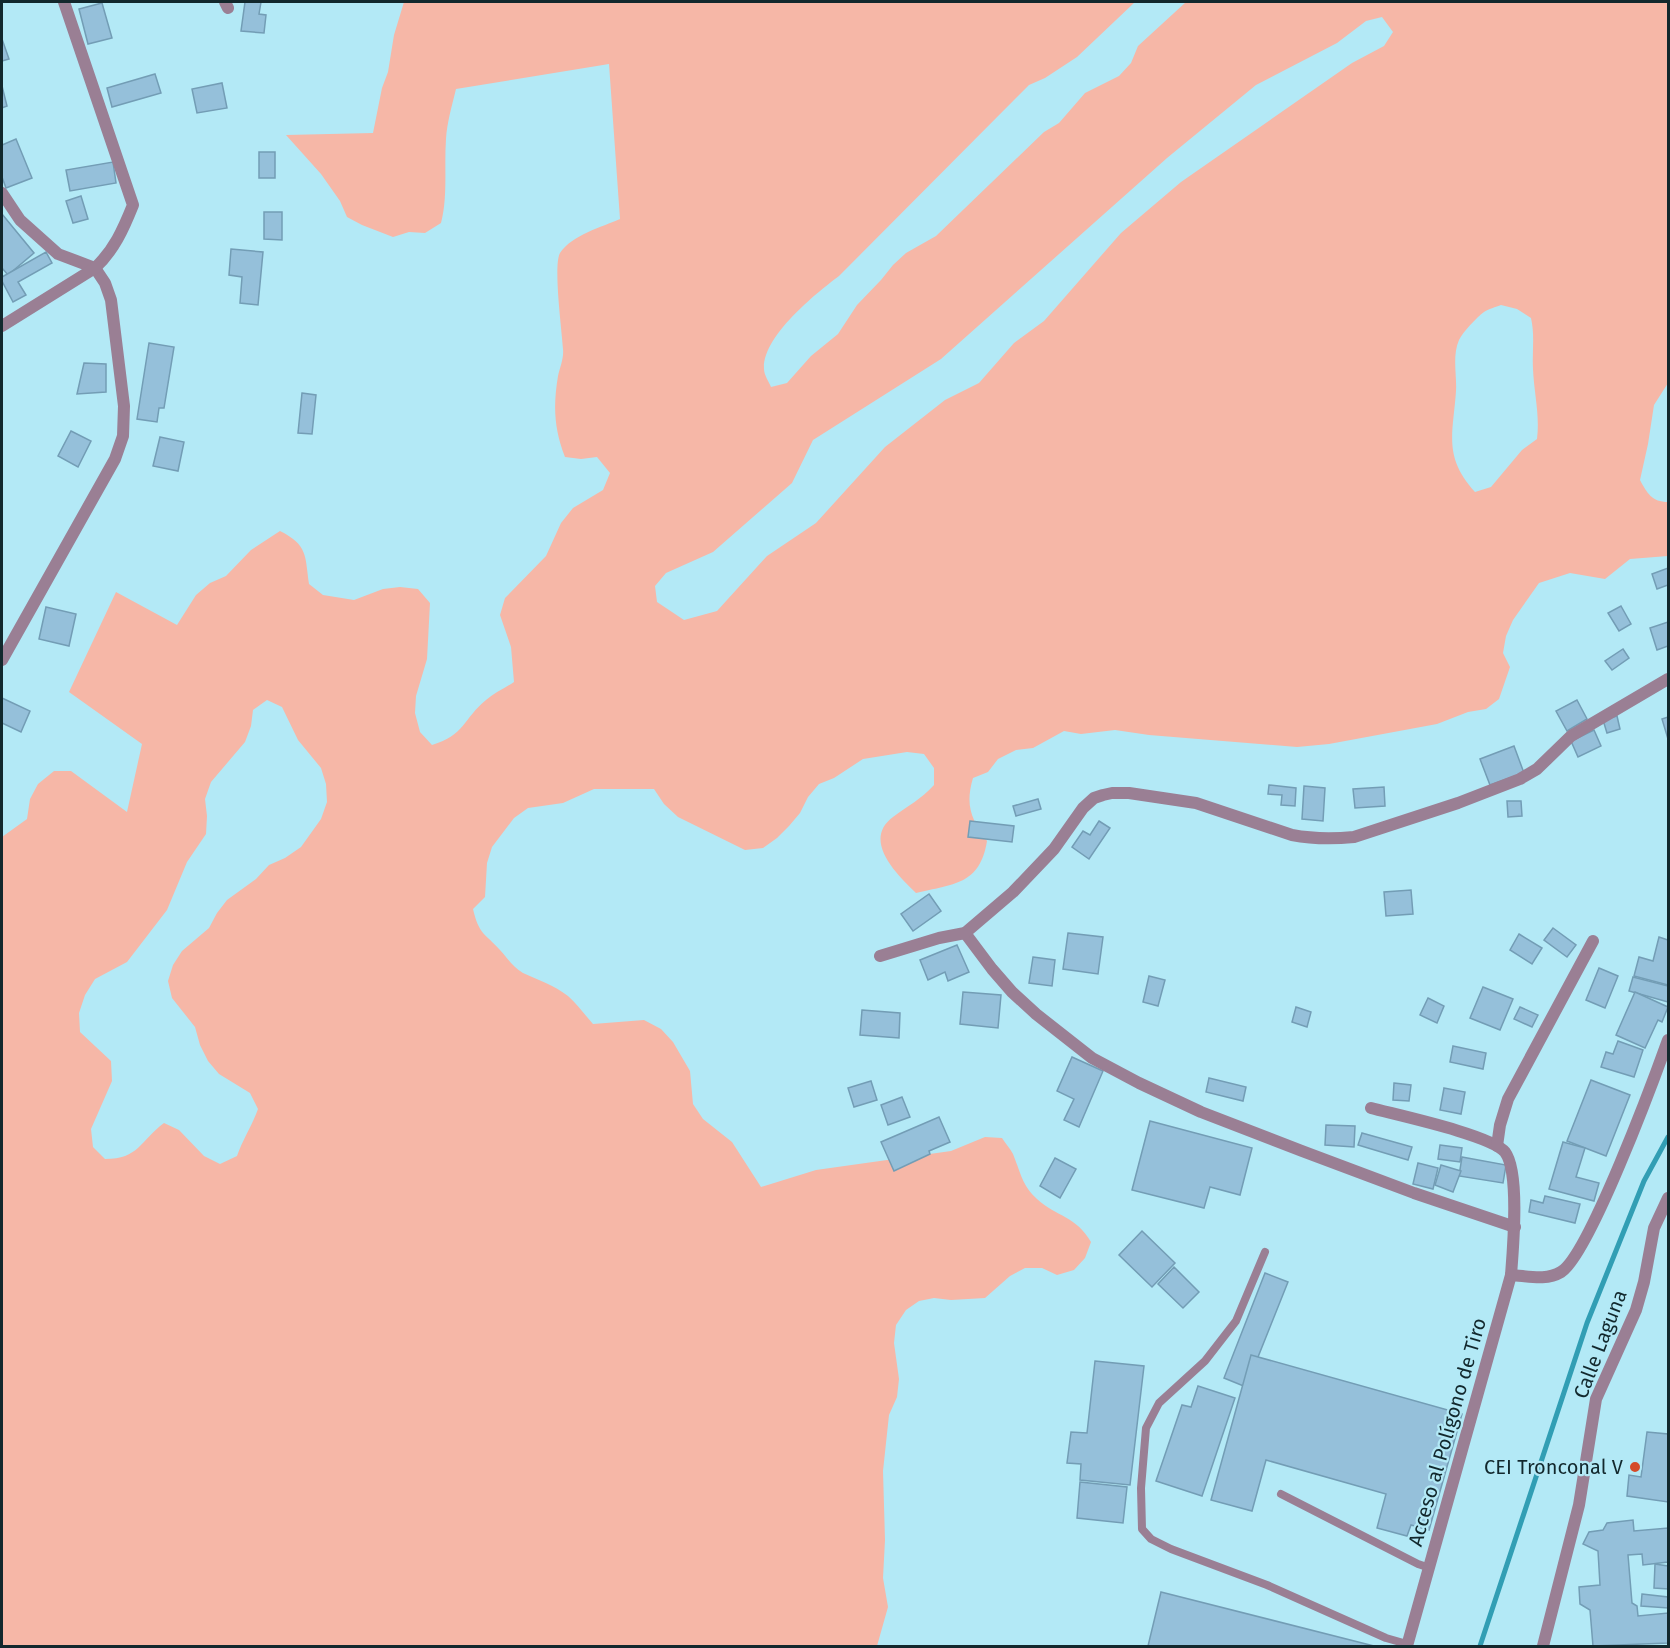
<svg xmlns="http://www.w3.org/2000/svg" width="1670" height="1648" font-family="'Fira Sans',sans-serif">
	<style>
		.green { fill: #f6b7a7; fill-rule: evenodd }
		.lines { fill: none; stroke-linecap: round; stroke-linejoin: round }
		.stream { stroke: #319eb4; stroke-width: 5 }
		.building { fill: #95c0da; stroke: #739db5; stroke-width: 1.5 }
		.lane { stroke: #9a7f94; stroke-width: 8 }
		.street { stroke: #9a7f94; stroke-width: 12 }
		.poi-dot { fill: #d44a29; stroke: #b3e9f6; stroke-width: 2 }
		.labels { text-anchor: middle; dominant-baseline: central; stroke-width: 4.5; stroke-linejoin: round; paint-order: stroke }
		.street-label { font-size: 20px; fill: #12282d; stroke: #b3e9f6 }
		.poi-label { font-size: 20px; fill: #12282d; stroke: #b3e9f6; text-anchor: end }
	</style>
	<rect width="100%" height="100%" fill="#b3e9f6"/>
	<path class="green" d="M404,2h731l-58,55 -32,21 -16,7 -190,191c-24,18 -77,61 -75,93 0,6 5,13 7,18l16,-4 24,-27 27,-22 19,-29 24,-25 12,-15 13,-12 30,-17 108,-104 15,-9 26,-30 34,-17 12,-13 7,-17 48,-44h482v381l-14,22 -6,39 -8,36c7,13 12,22 28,22v54l-38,3 -25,20 -35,-6 -31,10 -26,37 -7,16 -3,17 7,14 -11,32 -13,10 -18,3 -31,12 -108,20 -32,3 -148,-12 -34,-5 -34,4 -17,-3 -31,17 -17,2 -18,9 -10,13 -15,6c-8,27 -2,41 14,63 -7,44 -34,43 -71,52 -20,-19 -54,-53 -23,-76 16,-12 27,-17 41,-32v-17l-10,-14 -17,-2 -44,7 -29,19 -15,6 -11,13 -8,16 -11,13 -12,12 -14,10 -18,2 -67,-33 -14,-13 -10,-15h-60l-31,14 -35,5 -14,10 -22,29 -5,16 -2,34 -12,12c6,26 12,24 27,41 8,9 13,17 23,23 15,7 31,12 45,23 9,8 17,19 25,28l51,-4 17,9 12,13 17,29 3,33 10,15 29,23 29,45 55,-17 135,-19 34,-14 17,1c3,5 8,10 11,16 7,17 9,32 24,45 20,18 39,17 54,43l-6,16 -11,12 -17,5 -15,-7h-17l-15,8 -25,22 -34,2 -17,-2 -15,3 -13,9 -10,15 -2,18 5,36 -2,18 -8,18 -6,56 2,69 -2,38 5,29 -11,39h-875v-809l25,-18 3,-20 8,-15 16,-13h17l56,41 15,-68 -73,-52 47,-100 61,33 19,-30 14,-12 16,-7 25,-26 29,-19c28,14 25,25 29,53l14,11 31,5 29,-11 17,-2 18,2 12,14 -3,56 -11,37 -1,17 5,19 12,13c33,-10 31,-26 54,-45 8,-7 19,-12 28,-18l-3,-35 -11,-32 5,-17 41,-42 15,-33 12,-15 30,-18 7,-17 -13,-16 -16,2 -16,-2c-11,-28 -12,-51 -7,-81 2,-9 6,-18 5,-27 -1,-18 -10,-83 -3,-96 12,-18 42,-26 60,-34l-11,-155 -153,25c-4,17 -9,33 -10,50 -2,28 2,57 -5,84l-16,10 -16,-1 -16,5 -31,-12 -15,-8 -7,-16 -19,-27 -35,-39 87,-2 9,-45 6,-16 6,-37zM1382,17l11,15 -9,14 -32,17 -171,119 -60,51 -77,88 -30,22 -35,40 -34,17 -60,47 -69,76 -49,33 -50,55 -33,9 -27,-18 -2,-16 11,-13 47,-21 79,-69 21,-43 128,-81 226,-201 89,-73 81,-42 29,-22zM1501,305l16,4 14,9c4,18 1,33 2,51 1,24 7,46 4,70l-15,11 -31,37 -16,5c-32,-36 -22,-57 -19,-101 1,-16 -4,-35 3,-51 4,-8 17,-22 25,-28 4,-3 12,-5 17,-7zM267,700l15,7 16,33 23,28 5,16 1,18 -6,17 -20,28 -16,11 -16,7 -13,14 -29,21 -10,13 -8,15 -27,23 -9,14 -5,16 4,17 23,29 5,18 8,16 11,13 31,19 8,16c-6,17 -15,30 -21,47l-17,8 -16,-8 -25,-26 -15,-7c-24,18 -25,36 -59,36l-12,-12 -2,-18 21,-48 -1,-20 -31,-29 -1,-19 6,-18 10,-16 32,-17 40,-52 20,-48 19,-28 1,-18 -2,-17 6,-17 34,-40 6,-16 2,-16z"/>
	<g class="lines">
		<polyline class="stream" points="1480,1646 1587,1323 1644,1181 1668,1137"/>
	</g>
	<g class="building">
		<polygon points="245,2 261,2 259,14 266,15 264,33 241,31"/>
		<polygon points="102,3 112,38 88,44 79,9"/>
		<polygon points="2,39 9,59 2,61"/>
		<polygon points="155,74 161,93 112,107 107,88"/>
		<polygon points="222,83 227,108 197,113 192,89"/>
		<polygon points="2,86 7,106 2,108"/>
		<polygon points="16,139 32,178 6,188 2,177 2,145"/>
		<rect x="259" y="152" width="16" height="26"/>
		<polygon points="113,162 116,183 70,191 66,170"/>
		<polygon points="81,196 88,219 73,223 66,201"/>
		<polygon points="264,212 282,212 282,240 264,239"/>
		<polygon points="2,214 34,253 8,275 2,268"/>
		<polygon points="231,249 263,252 258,305 240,303 242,277 229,275"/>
		<polygon points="46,252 52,263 18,282 26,295 13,302 2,281 2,277"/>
		<polygon points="149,343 174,347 164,408 159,408 157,422 137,419"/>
		<polygon points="84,363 106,364 106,392 77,394"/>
		<polygon points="302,393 316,395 312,434 298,433"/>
		<polygon points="71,431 91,441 78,467 58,456"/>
		<polygon points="160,437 184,442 178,471 153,466"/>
		<polygon points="1668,568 1668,585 1657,589 1652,574"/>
		<polygon points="1621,606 1631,624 1619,631 1608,613"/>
		<polygon points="46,607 76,614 69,646 39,639"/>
		<polygon points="1668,622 1668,646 1657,650 1650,628"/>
		<polygon points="1623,649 1629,658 1612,670 1605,661"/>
		<polygon points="2,698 30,711 21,732 2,723"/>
		<polygon points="1577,700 1587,719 1567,731 1556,711"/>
		<polygon points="1617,716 1620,729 1607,733 1603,720"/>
		<polygon points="1668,717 1668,739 1662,719"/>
		<polygon points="1594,730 1601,746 1578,757 1571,741"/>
		<polygon points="1514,746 1524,773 1490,785 1480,759"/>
		<polygon points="1269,785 1296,788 1295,806 1281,805 1282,795 1268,794"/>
		<polygon points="1304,786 1325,788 1323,821 1302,819"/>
		<polygon points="1384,787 1385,806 1355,808 1353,789"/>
		<polygon points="1038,799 1041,809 1016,816 1013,806"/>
		<polygon points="1507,801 1521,801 1522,816 1508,817"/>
		<polygon points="970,821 1014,826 1012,842 968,837"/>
		<polygon points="1099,821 1110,828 1089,859 1072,847 1083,831 1090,835"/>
		<polygon points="1411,890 1413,914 1386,916 1384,892"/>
		<polygon points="929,894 941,911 913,931 901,914"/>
		<polygon points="1553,928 1576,945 1567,957 1544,940"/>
		<polygon points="1068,933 1103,937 1098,974 1063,969"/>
		<polygon points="1519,934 1542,948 1532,964 1510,950"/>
		<polygon points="1659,937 1668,940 1668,985 1634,976 1639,957 1653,961"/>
		<polygon points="957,945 969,972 948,981 945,972 928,980 920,960"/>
		<polygon points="1033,957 1055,960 1052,986 1029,983"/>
		<polygon points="1599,968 1618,976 1605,1008 1586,1000"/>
		<polygon points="1149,976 1165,980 1158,1006 1143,1002"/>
		<polygon points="1633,977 1668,986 1668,1002 1629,991"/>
		<polygon points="1483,987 1513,999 1500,1030 1470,1018"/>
		<polygon points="963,992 1001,995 998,1028 960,1024"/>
		<polygon points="1635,992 1668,1007 1662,1022 1658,1020 1645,1048 1616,1035"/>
		<polygon points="1428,998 1444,1006 1437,1023 1420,1015"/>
		<polygon points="1296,1007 1311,1012 1307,1027 1292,1022"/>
		<polygon points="1520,1007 1538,1015 1532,1027 1514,1019"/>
		<polygon points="862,1010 900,1013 899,1038 860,1035"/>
		<polygon points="1618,1041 1643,1050 1634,1077 1601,1067 1606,1052 1613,1054"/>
		<polygon points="1453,1046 1486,1053 1483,1069 1450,1062"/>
		<polygon points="1072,1057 1103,1071 1079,1127 1064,1120 1074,1099 1057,1091"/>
		<polygon points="1209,1078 1246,1087 1243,1101 1206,1092"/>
		<polygon points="1591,1080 1630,1095 1606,1156 1567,1141"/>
		<polygon points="871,1081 877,1100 854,1107 848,1088"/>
		<polygon points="1394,1083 1411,1085 1409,1101 1393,1100"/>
		<polygon points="1444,1088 1465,1092 1461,1114 1440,1110"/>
		<polygon points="902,1097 910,1117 888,1125 881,1105"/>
		<polygon points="939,1117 950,1142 929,1151 930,1154 894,1171 881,1142"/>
		<polygon points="1150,1121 1252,1148 1240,1195 1210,1187 1204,1208 1132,1190"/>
		<polygon points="1326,1125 1355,1126 1354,1147 1325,1145"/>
		<polygon points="1362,1133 1412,1147 1408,1160 1358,1145"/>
		<polygon points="1563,1142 1585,1148 1576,1177 1599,1183 1594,1201 1549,1189"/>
		<polygon points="1440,1145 1462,1148 1460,1162 1438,1159"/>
		<polygon points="1462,1157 1506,1165 1503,1183 1459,1176"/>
		<polygon points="1055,1158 1076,1169 1060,1198 1040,1186"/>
		<polygon points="1418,1163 1438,1168 1433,1189 1413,1184"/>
		<polygon points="1441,1165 1461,1171 1453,1192 1435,1185"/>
		<polygon points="1545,1196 1580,1204 1575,1223 1529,1212 1531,1200 1543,1203"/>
		<polygon points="1142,1231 1175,1263 1152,1287 1119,1255"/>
		<polygon points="1174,1267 1199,1292 1183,1308 1158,1284"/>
		<polygon points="1265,1273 1288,1282 1246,1387 1224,1378"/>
		<polygon points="1251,1355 1462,1414 1429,1530 1411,1525 1407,1536 1377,1528 1386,1494 1266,1460 1252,1511 1211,1500"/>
		<polygon points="1095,1361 1144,1366 1130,1485 1080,1480 1081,1464 1067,1463 1071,1432 1087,1433"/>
		<polygon points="1198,1386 1235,1398 1202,1496 1156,1481 1182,1405 1191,1407"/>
		<polygon points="1647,1432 1668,1434 1668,1502 1627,1496 1629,1475 1641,1477"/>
		<polygon points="1080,1482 1127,1487 1123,1523 1077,1518"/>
		<polygon points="1633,1520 1634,1531 1668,1528 1668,1562 1643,1565 1642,1554 1628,1555 1632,1603 1637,1606 1638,1616 1668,1613 1668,1643 1593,1646 1590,1610 1580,1604 1579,1587 1600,1585 1598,1551 1583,1544 1589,1532 1603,1530 1607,1523"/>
		<polygon points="1655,1564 1668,1566 1668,1589 1654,1588"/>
		<polygon points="1161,1592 1374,1646 1148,1646"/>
		<polygon points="1642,1594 1668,1597 1668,1608 1641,1606"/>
	</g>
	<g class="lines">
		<g class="lane">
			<polyline points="1265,1252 1236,1321 1205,1361 1159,1403 1146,1428 1141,1488 1142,1529 1151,1539 1171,1549 1267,1585 1386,1638 1407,1644"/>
			<polyline points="1281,1494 1418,1564 1430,1568"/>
		</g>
		<g class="street">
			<polyline points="225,2 228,8"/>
			<polyline points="2,193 20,220 58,254 95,268 105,283 111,300 124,406 123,436 115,459 2,660"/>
			<path d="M2,326l93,-58c19,-18 28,-38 38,-63l-69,-203"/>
			<polyline points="965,933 992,969 1012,992 1036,1014 1092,1058 1139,1083 1201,1112 1302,1151 1414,1193 1515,1227"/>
			<path d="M880,956l59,-18 26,-5 48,-41 41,-43 29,-41 11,-10 9,-3 9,-2h17l67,10 96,32c21,4 41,4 62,2l104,-34 62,-24 17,-10 34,-33 97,-57"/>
			<path d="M1371,1108c26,7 120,27 134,44 15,20 8,97 6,123l-104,371"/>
			<polyline points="1497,1146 1500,1125 1508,1099 1593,941"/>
			<path d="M1511,1275c17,1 35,6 50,-3 28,-17 93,-193 107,-232"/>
			<polyline points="1543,1646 1579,1505 1596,1399 1636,1310 1644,1282 1654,1228 1668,1198"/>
		</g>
	</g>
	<circle class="poi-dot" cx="1635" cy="1467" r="6"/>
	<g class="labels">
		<g class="street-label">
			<text transform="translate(1600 1344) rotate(-69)">Calle Laguna</text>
			<text transform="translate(1447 1432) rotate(-74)">Acceso al Polígono de Tiro</text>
		</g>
		<g class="poi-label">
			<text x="1623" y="1467">CEI Tronconal V</text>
		</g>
	</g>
	<rect width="1670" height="1648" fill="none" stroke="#12282d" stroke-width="6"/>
</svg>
